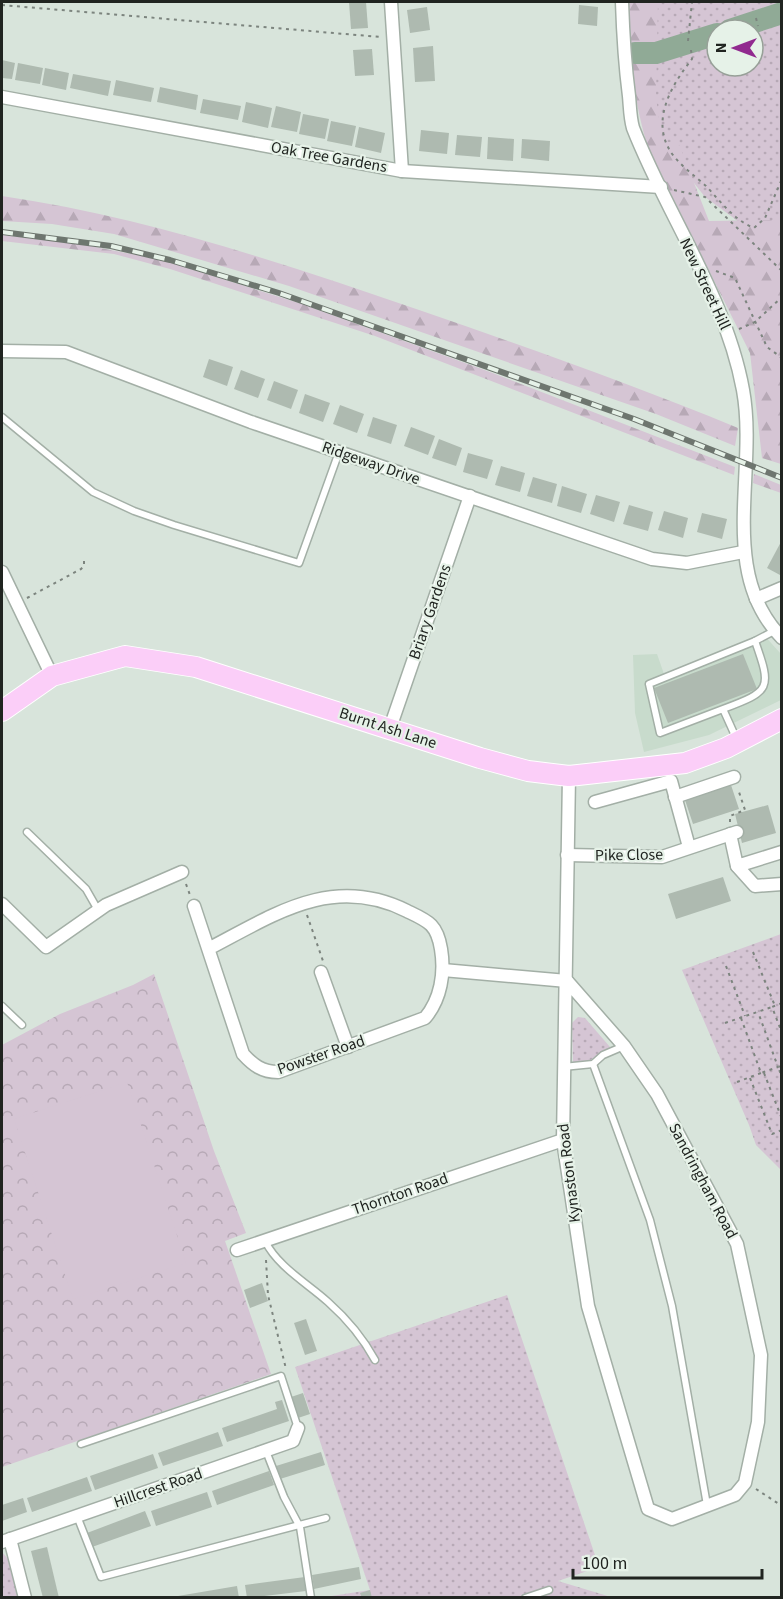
<svg xmlns="http://www.w3.org/2000/svg" width="783" height="1599" font-family="'Source Sans 3',sans-serif">
	<style>
		.built { fill: #c8dbcc }
		.grass { fill: url(#grass-dots); fill-rule: evenodd }
		.forest { fill: url(#forest-firs) }
		.park { fill: url(#park-crowns) }
		.pitch { fill: #d5c5d4 }
		.lines { fill: none; stroke-linecap: round; stroke-linejoin: round }
		.river { stroke: #90aa96; stroke-width: 22 }
		.building { fill: #aebab0 }
		.service-casing { stroke: #a3afa6; stroke-width: 9 }
		.minor-casing { stroke: #a3afa6; stroke-width: 15 }
		.primary-casing { stroke: #fff; stroke-width: 22 }
		.path { stroke: #7c847e; stroke-width: 2; stroke-dasharray: 3 4.5; stroke-linecap: butt }
		.service { stroke: #fff; stroke-width: 6 }
		.minor { stroke: #fff; stroke-width: 12 }
		.primary { stroke: #fbcef8; stroke-width: 20 }
		.rail-casing { stroke: #6e766f; stroke-width: 6 }
		.rail { stroke: #e6f2e8; stroke-width: 4; stroke-dasharray: 11; stroke-linecap: butt }
		.labels { text-anchor: middle; dominant-baseline: central; stroke-width: 4.5; stroke-linejoin: round; paint-order: stroke }
		.street-label { font-size: 16px; fill: #202420; stroke: #e6f2e8 }
	</style>
	<defs>
		<pattern id="grass-dots" width="8" height="8" patternUnits="userSpaceOnUse" patternTransform="scale(1.5)"><rect width="8" height="8" fill="#d5c5d4"/><path d="M2 2h.1M6 6h.1" fill="none" stroke="#b7a9b6" stroke-width="1.8" stroke-linecap="round"/></pattern>
		<pattern id="forest-firs" width="22" height="20" patternUnits="userSpaceOnUse" patternTransform="scale(1.5)"><rect width="22" height="20" fill="#d5c5d4"/><path d="M5 1l3.5 6h-7zM16 11l3.5 6h-7z" fill="#b7a9b6"/></pattern>
		<pattern id="park-crowns" width="20" height="18" patternUnits="userSpaceOnUse" patternTransform="scale(1.5)"><rect width="20" height="18" fill="#d5c5d4"/><path d="M2 6a3 3 0 1 1 6 0M12 15a3 3 0 1 1 6 0" fill="none" stroke="#b7a9b6"/></pattern>
	</defs>
	<rect width="100%" height="100%" fill="#d8e4db"/>
	<polygon class="built" points="763,634 781,654 781,700 709,735 644,752 635,713 633,655 657,654 664,674"/>
	<g class="grass">
		<path d="M627,2h154v255l-20,-19 -56,-41 -44,-56zM717,30h36v36h-36z"/>
		<polygon points="781,934 782,934 781,1170 756,1145 749,1125 682,970"/>
		<polygon points="578,1017 585,1018 610,1047 589,1061 575,1064 573,1062 572,1023"/>
		<polygon points="507,1295 599,1567 558,1581 611,1597 325,1597 370,1590 295,1367"/>
		<polygon points="2,1552 8,1559 18,1597 2,1597"/>
	</g>
	<g class="forest">
		<path d="M625,2h33l-2,95 6,45h16l31,79 72,-1v244l-19,-6 -12,-105 -101,-203c-16,-48 -19,-98 -24,-148z"/>
		<path d="M2,196c144,21 283,68 420,115 107,37 212,74 316,117l-3,18 -79,-32 -367,-128 -175,-52 -62,-10 -50,-3z"/>
		<polygon points="2,235 85,245 162,260 299,303 490,372 735,467 734,475 375,336 170,269 114,254 2,241"/>
		<polygon points="754,474 781,485 781,493 753,483"/>
	</g>
	<polygon class="park" points="154,974 214,1151 246,1233 225,1241 271,1374 2,1467 2,1045 60,1014 133,985"/>
	<polygon class="pitch" points="127,1082 186,1263 73,1299 14,1119"/>
	<g class="lines">
		<g class="river">
			<polyline points="730,30 782,13"/>
			<polyline points="635,53 656,53 717,34"/>
		</g>
	</g>
	<g class="building">
		<polygon points="349,2 366,2 368,28 351,29"/>
		<polygon points="579,5 598,7 597,26 578,24"/>
		<polygon points="427,7 430,30 410,33 407,10"/>
		<polygon points="433,46 435,81 415,82 413,48"/>
		<polygon points="372,49 374,75 355,76 353,50"/>
		<polygon points="2,60 15,63 12,79 2,78"/>
		<polygon points="18,63 43,68 40,84 15,80"/>
		<polygon points="45,68 69,73 66,90 42,85"/>
		<polygon points="73,74 111,81 108,96 70,88"/>
		<polygon points="116,80 154,88 151,102 113,95"/>
		<polygon points="160,87 198,95 196,110 157,102"/>
		<polygon points="203,99 241,106 238,120 200,113"/>
		<polygon points="246,102 272,108 268,128 242,122"/>
		<polygon points="276,106 301,112 297,132 271,127"/>
		<polygon points="303,114 329,119 325,139 299,134"/>
		<polygon points="331,121 356,126 352,146 327,141"/>
		<polygon points="359,127 385,133 381,153 355,147"/>
		<polygon points="421,130 449,133 447,154 419,151"/>
		<polygon points="457,135 482,137 480,157 455,155"/>
		<polygon points="488,137 514,139 513,161 487,159"/>
		<polygon points="522,139 550,141 549,161 521,158"/>
		<polygon points="209,359 233,367 227,386 203,377"/>
		<polygon points="241,370 265,379 258,398 234,389"/>
		<polygon points="274,381 298,390 291,409 267,400"/>
		<polygon points="305,394 330,403 323,422 299,413"/>
		<polygon points="340,405 364,414 357,433 333,424"/>
		<polygon points="373,417 397,425 391,444 367,436"/>
		<polygon points="411,427 435,436 428,455 404,446"/>
		<polygon points="439,439 462,448 456,466 432,458"/>
		<polygon points="468,453 493,460 487,479 463,472"/>
		<polygon points="501,466 525,473 520,492 495,485"/>
		<polygon points="533,477 557,484 552,503 527,496"/>
		<polygon points="562,486 587,494 581,513 557,506"/>
		<polygon points="596,495 620,502 614,522 590,514"/>
		<polygon points="629,505 653,512 648,531 623,524"/>
		<polygon points="664,511 688,518 683,538 658,530"/>
		<polygon points="702,513 727,519 722,539 697,532"/>
		<polygon points="782,540 782,571 780,575 767,568"/>
		<polygon points="743,654 757,689 668,723 654,688"/>
		<polygon points="731,785 739,809 693,824 685,800"/>
		<polygon points="768,805 776,833 742,843 735,814"/>
		<polygon points="723,877 731,901 676,919 668,894"/>
		<polygon points="262,1283 268,1301 250,1308 244,1290"/>
		<polygon points="306,1319 317,1351 305,1355 294,1323"/>
		<polygon points="303,1393 310,1414 298,1418 291,1397"/>
		<polygon points="282,1400 289,1421 227,1442 222,1428 277,1409 275,1402"/>
		<polygon points="218,1432 223,1446 163,1466 158,1453"/>
		<polygon points="321,1452 325,1465 280,1479 276,1466"/>
		<polygon points="153,1454 158,1468 95,1490 90,1476"/>
		<polygon points="269,1471 274,1485 217,1505 212,1491"/>
		<polygon points="87,1477 92,1491 32,1512 27,1498"/>
		<polygon points="207,1492 212,1507 156,1526 151,1511"/>
		<polygon points="23,1498 27,1512 2,1521 2,1505"/>
		<polygon points="145,1511 151,1526 92,1547 87,1533"/>
		<polygon points="47,1547 59,1598 43,1598 31,1551"/>
		<polygon points="359,1567 361,1579 314,1589 312,1575"/>
		<polygon points="305,1577 306,1591 247,1598 245,1585"/>
		<polygon points="237,1586 239,1598 178,1598 178,1596"/>
		<polygon points="370,1590 372,1598 362,1598 360,1593"/>
	</g>
	<g class="lines">
		<g class="service-casing">
			<g id="service">
				<polyline points="2,417 93,492 134,511 174,525 299,563 339,452"/>
				<polyline points="755,641 774,631"/>
				<path d="M723,709c48,-18 49,-20 32,-68l-106,43 11,49 63,-24 14,31"/>
				<polyline points="27,832 86,889 98,910"/>
				<polyline points="2,1006 22,1025"/>
				<polyline points="593,1064 650,1220 672,1306 707,1505"/>
				<polyline points="563,1067 593,1064 603,1055 624,1046"/>
				<path d="M265,1241c13,26 42,42 63,61 18,16 35,36 47,58"/>
				<polyline points="81,1444 281,1376 298,1428"/>
				<polyline points="266,1451 284,1497 300,1527 311,1598"/>
				<polyline points="77,1516 101,1577 326,1518"/>
				<polyline points="525,1598 549,1590"/>
			</g>
		</g>
		<g class="minor-casing">
			<g id="minor">
				<polyline points="391,2 402,171"/>
				<path d="M622,2c1,31 3,63 7,94 1,10 1,22 4,32 34,87 93,169 110,262 15,82 -26,182 39,248"/>
				<polyline points="2,97 402,171 661,187"/>
				<polyline points="2,351 66,352 251,422 652,559 687,563 743,552"/>
				<polyline points="2,572 52,676"/>
				<polyline points="756,599 782,588"/>
				<polyline points="390,728 470,496"/>
				<polyline points="675,797 734,777"/>
				<polyline points="595,802 671,781 689,847"/>
				<polyline points="730,834 737,866 782,852"/>
				<polyline points="567,855 662,857 737,832"/>
				<polyline points="737,866 755,886 782,884"/>
				<polyline points="2,904 46,947 106,905 182,872"/>
				<path d="M194,906l49,148c10,11 19,18 35,18l147,-54c16,-19 20,-45 16,-69 -4,-25 -13,-28 -34,-38 -74,-37 -132,3 -197,37"/>
				<polyline points="443,970 567,981"/>
				<polyline points="321,972 348,1047"/>
				<polyline points="567,981 624,1046 657,1094 737,1244 761,1355 758,1422 745,1483 735,1495 672,1519 648,1509 588,1306 563,1140 569,776"/>
				<polyline points="237,1250 563,1140"/>
				<polyline points="10,1539 25,1598"/>
				<polyline points="2,1542 293,1441 298,1428"/>
			</g>
		</g>
		<g class="primary-casing">
			<polyline id="primary" points="2,711 52,676 125,656 196,667 480,758 528,771 569,776 685,763 726,748 782,719"/>
		</g>
		<g class="path">
			<polyline points="2,5 381,37"/>
			<polyline points="756,18 758,26"/>
			<polyline points="688,41 692,2"/>
			<path d="M691,50l1,9c-18,23 -40,57 -24,88 7,15 26,28 38,39 15,16 28,34 48,42l11,-10 17,-39"/>
			<polyline points="674,190 705,197 782,271"/>
			<polyline points="716,271 735,278 767,347 782,358"/>
			<polyline points="739,329 755,322 782,297"/>
			<polyline points="27,598 81,569 84,566 84,559"/>
			<polyline points="730,822 730,816 745,810 738,789"/>
			<polyline points="186,884 190,895"/>
			<polyline points="307,915 323,961"/>
			<polyline points="753,952 775,1006"/>
			<polyline points="726,966 745,1016"/>
			<polyline points="782,1003 772,1007 782,1033"/>
			<polyline points="741,1018 761,1073 778,1067 758,1012"/>
			<polyline points="725,1023 772,1007"/>
			<polyline points="782,1066 778,1067 782,1077"/>
			<polyline points="764,1073 782,1119"/>
			<polyline points="750,1078 772,1134 782,1130"/>
			<polyline points="737,1082 761,1073"/>
			<polyline points="266,1260 268,1295 286,1369"/>
			<polyline points="756,1489 782,1506"/>
		</g>
		<use href="#service" class="service"/>
		<use href="#minor" class="minor"/>
		<use href="#primary" class="primary"/>
		<g class="rail-casing">
			<polyline id="rail" points="2,232 111,246 170,260 279,293 634,419 782,478"/>
		</g>
		<use href="#rail" class="rail"/>
	</g>
	<g class="labels">
		<g class="street-label">
			<text transform="translate(329 157) rotate(10)">Oak Tree Gardens</text>
			<text transform="translate(705 284) rotate(65)">New Street Hill</text>
			<text transform="translate(371 463) rotate(19)">Ridgeway Drive</text>
			<text transform="translate(430 612) rotate(-71)">Briary Gardens</text>
			<text transform="translate(388 728) rotate(18)">Burnt Ash Lane</text>
			<text transform="translate(629 855) rotate(-1)">Pike Close</text>
			<text transform="translate(321 1055) rotate(-19)">Powster Road</text>
			<text transform="translate(569 1173) rotate(-97)">Kynaston Road</text>
			<text transform="translate(703 1181) rotate(62)">Sandringham Road</text>
			<text transform="translate(400 1194) rotate(-19)">Thornton Road</text>
			<text transform="translate(158 1488) rotate(-19)">Hillcrest Road</text>
		</g>
	</g>
	<rect width="783" height="1599" fill="none" stroke="#202420" stroke-width="6"/>
	<g transform="translate(735 48) rotate(270)"><circle r="28" fill="#e6f2e8" stroke="#97a098" stroke-width="1.5"/>
	<path d="M0-4.5L10 22L0 15L-10 22Z" fill="#912a8f"/>
	<text y="-9" font-size="16" font-weight="bold" text-anchor="middle" fill="#202420">N</text>
	</g>
	<path d="M573 1569v9h189v-9" fill="none" stroke="#202420" stroke-width="3"/>
	<text x="582" y="1569" font-size="18" fill="#202420" stroke="#e6f2e8" stroke-width="4.5" paint-order="stroke">100 m</text>
</svg>
